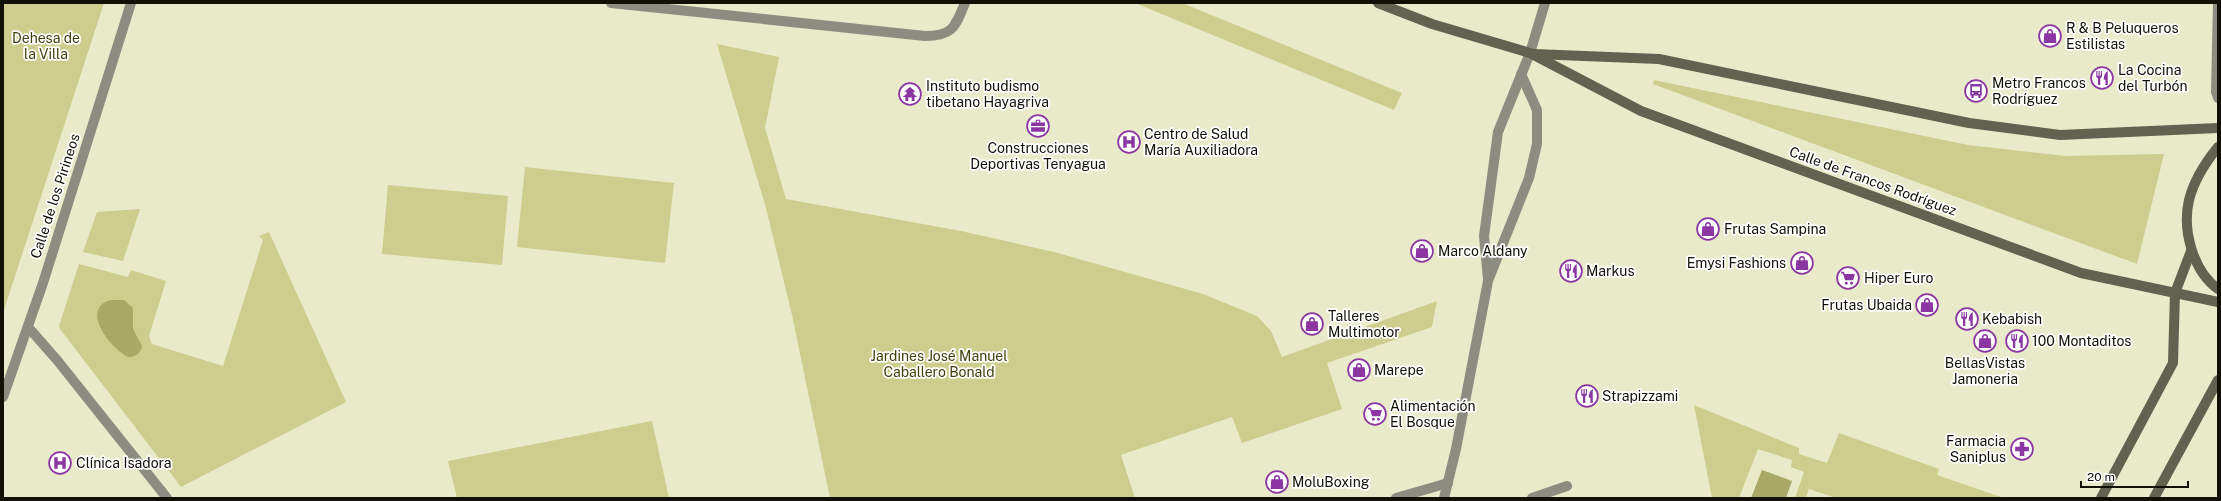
<svg xmlns="http://www.w3.org/2000/svg" width="2221" height="501" font-family="'Public Sans',sans-serif">
	<style>
		.green { fill: #cdcd8d }
		.water { fill: #a9a867 }
		.lines { fill: none; stroke-linecap: round; stroke-linejoin: round }
		.lane { stroke: #8c8d80; stroke-width: 10 }
		.street { stroke: #8c8d80; stroke-width: 10 }
		.secondary { stroke: #61624f; stroke-width: 10 }
		.labels { text-anchor: middle; dominant-baseline: central; stroke-width: 3.5; stroke-linejoin: round; paint-order: stroke }
		.poi-label { font-size: 14px; fill: #101006; stroke: #fff; text-anchor: start }
		.park-label { font-size: 14px; fill: #42410d; stroke: #fff }
		.street-label { font-size: 14px; fill: #101006; stroke: #fff }
	</style>
	<rect width="100%" height="100%" fill="#e9eaca"/>
	<g class="green">
		<polygon points="3,3 104,3 3,313"/>
		<polygon points="1135,3 1182,3 1402,93 1394,110"/>
		<polygon points="717,44 779,57 765,128 786,199 961,231 1054,252 1203,294 1257,316 1271,331 1282,357 1437,301 1432,327 1327,363 1342,409 1242,443 1232,417 1121,455 1135,498 830,498 792,315 766,208"/>
		<polygon points="1654,80 1968,145 2065,156 2164,154 2137,264 1653,84"/>
		<polygon points="525,167 674,183 665,263 517,247"/>
		<polygon points="388,185 508,196 502,265 382,254"/>
		<polygon points="140,209 123,261 83,252 97,212"/>
		<polygon points="269,232 346,402 181,487 60,329 59,326 79,264 128,277 131,270 166,281 149,336 152,344 223,366 263,240 259,236"/>
		<polygon points="1694,405 1799,448 1799,454 1827,463 1839,433 1939,469 1937,475 2004,498 1836,498 1809,489 1806,498 1795,498 1804,472 1791,467 1792,460 1758,449 1739,498 1712,498"/>
		<polygon points="652,421 669,498 457,498 448,461"/>
	</g>
	<g class="water">
		<path d="M111,300h13l9,8v21l9,17c-1,7 -6,11 -13,11 -18,-7 -50,-49 -18,-57z"/>
		<polygon points="1762,470 1792,481 1786,498 1751,498"/>
	</g>
	<g class="lines">
		<g class="lane">
			<polyline points="1396,498 1448,483"/>
			<polyline points="1532,498 1567,486"/>
		</g>
		<g class="street">
			<path d="M611,3l314,33c28,0 30,-9 40,-33"/>
			<polyline points="2218,3 2216,92 2218,98"/>
			<polyline points="1488,279 1484,236 1498,132 1530,53 1545,3"/>
			<polyline points="28,327 57,360 167,498"/>
			<polyline points="3,397 43,283 131,3"/>
			<polyline points="1444,498 1456,449 1488,281 1529,178 1537,144 1537,110 1521,74"/>
		</g>
		<g class="secondary">
			<polyline points="1378,3 1432,24 1530,53 1641,111 2081,273 2218,302"/>
			<polyline points="1534,54 1659,59 1969,123 2060,135 2218,128"/>
			<path d="M2218,147c-13,16 -24,33 -29,53 -7,30 4,71 29,89"/>
			<polyline points="2101,498 2173,363 2175,293 2191,251"/>
			<polyline points="2154,498 2218,380"/>
		</g>
	</g>
	<defs>
		<g id="shop-ring" transform="scale(1.15)"><circle r="9.5" fill="#fff" stroke="#8b36a3" stroke-width="1.5"/><path d="M-5-2.5h2.3a2.7 3.5 0 0 1 5.4 0H5L5.5 6h-11ZM-1.5-2.5h3a1.5 2.3 0 0 0-3 0Z" fill="#8b36a3"/></g>
		<g id="restaurant-ring" transform="scale(1.15)"><circle r="9.5" fill="#fff" stroke="#8b36a3" stroke-width="1.5"/><path d="M-5-6h1v4h1v-4h1v4h1v-4h1v5L-1.5 .5V6h-2V.5L-5-1ZM5-6V6H3V1.5H1.5Q1.5-4 5-6Z" fill="#8b36a3"/></g>
		<g id="bus-ring" transform="scale(1.15)"><circle r="9.5" fill="#fff" stroke="#8b36a3" stroke-width="1.5"/><path d="M-5-6H5V4H4V6H2V4H-2V6H-4V4H-5ZM-3.5-4V0h7V-4ZM-3.5 1.2v1.5H-2V1.2ZM2 1.2v1.5H3.5V1.2Z" fill="#8b36a3"/></g>
		<g id="temple-ring" transform="scale(1.15)"><circle r="9.5" fill="#fff" stroke="#8b36a3" stroke-width="1.5"/><path d="M0-6L5-2H3V0L6.5 2.5H4V6H1.5V3h-3V6H-4V2.5H-6.5L-3 0V-2H-5Z" fill="#8b36a3"/></g>
		<g id="office-ring" transform="scale(1.15)"><circle r="9.5" fill="#fff" stroke="#8b36a3" stroke-width="1.5"/><path d="M-6-3h4V-5.5h4V-3h4V5H-6ZM-1-4.5V-3h2v-1.5ZM-6 0V1H6V0Z" fill="#8b36a3"/></g>
		<g id="hospital-ring" transform="scale(1.15)"><circle r="9.5" fill="#fff" stroke="#8b36a3" stroke-width="1.5"/><path d="M-5-5h3v3.5h4V-5h3V5h-3V1.5h-4V5h-3Z" fill="#8b36a3"/></g>
		<g id="supermarket-ring" transform="scale(1.15)"><circle r="9.5" fill="#fff" stroke="#8b36a3" stroke-width="1.5"/><path d="M-6-5.5h2.5l.6 2H6L4.5 2H-2.5L-4.4-4H-6ZM-1.5 3.2a1.3 1.3 0 1 0 .1 0ZM3 3.2a1.3 1.3 0 1 0 .1 0Z" fill="#8b36a3"/></g>
		<g id="pharmacy-ring" transform="scale(1.15)"><circle r="9.5" fill="#fff" stroke="#8b36a3" stroke-width="1.5"/><path d="M-2-6h4v4h4v4h-4v4h-4v-4h-4v-4h4Z" fill="#8b36a3"/></g>
	</defs>
	<g fill-rule="evenodd">
		<use href="#shop-ring" x="2050" y="36"/>
		<use href="#restaurant-ring" x="2102" y="78"/>
		<use href="#bus-ring" x="1976" y="91"/>
		<use href="#temple-ring" x="910" y="94"/>
		<use href="#office-ring" x="1038" y="126"/>
		<use href="#hospital-ring" x="1129" y="142"/>
		<use href="#shop-ring" x="1708" y="229"/>
		<use href="#shop-ring" x="1422" y="251"/>
		<use href="#shop-ring" x="1802" y="263"/>
		<use href="#restaurant-ring" x="1571" y="271"/>
		<use href="#supermarket-ring" x="1848" y="278"/>
		<use href="#shop-ring" x="1927" y="305"/>
		<use href="#restaurant-ring" x="1967" y="319"/>
		<use href="#shop-ring" x="1312" y="324"/>
		<use href="#shop-ring" x="1985" y="341"/>
		<use href="#restaurant-ring" x="2017" y="341"/>
		<use href="#shop-ring" x="1359" y="370"/>
		<use href="#restaurant-ring" x="1587" y="396"/>
		<use href="#supermarket-ring" x="1375" y="414"/>
		<use href="#pharmacy-ring" x="2022" y="449"/>
		<use href="#hospital-ring" x="60" y="463"/>
		<use href="#shop-ring" x="1277" y="482"/>
	</g>
	<g class="labels">
		<g class="poi-label">
			<text x="2066" y="28">R &amp; B Peluqueros<tspan x="2066" dy="16">Estilistas</tspan></text>
			<text x="2118" y="70">La Cocina<tspan x="2118" dy="16">del Turbón</tspan></text>
			<text x="1992" y="83">Metro Francos<tspan x="1992" dy="16">Rodríguez</tspan></text>
			<text x="926" y="86">Instituto budismo<tspan x="926" dy="16">tibetano Hayagriva</tspan></text>
			<text x="1144" y="134">Centro de Salud<tspan x="1144" dy="16">María Auxiliadora</tspan></text>
			<text x="1038" y="148" text-anchor="middle">Construcciones<tspan x="1038" dy="16">Deportivas Tenyagua</tspan></text>
			<text x="1724" y="229">Frutas Sampina</text>
			<text x="1438" y="251">Marco Aldany</text>
			<text x="1786" y="263" text-anchor="end">Emysi Fashions</text>
			<text x="1586" y="271">Markus</text>
			<text x="1864" y="278">Hiper Euro</text>
			<text x="1912" y="305" text-anchor="end">Frutas Ubaida</text>
			<text x="1328" y="316">Talleres<tspan x="1328" dy="16">Multimotor</tspan></text>
			<text x="1982" y="319">Kebabish</text>
			<text x="2032" y="341">100 Montaditos</text>
			<text x="1985" y="363" text-anchor="middle">BellasVistas<tspan x="1985" dy="16">Jamoneria</tspan></text>
			<text x="1374" y="370">Marepe</text>
			<text x="1602" y="396">Strapizzami</text>
			<text x="1390" y="406">Alimentación<tspan x="1390" dy="16">El Bosque</tspan></text>
			<text x="2006" y="441" text-anchor="end">Farmacia<tspan x="2006" dy="16">Saniplus</tspan></text>
			<text x="76" y="463">Clínica Isadora</text>
			<text x="1292" y="482">MoluBoxing</text>
		</g>
		<g class="park-label">
			<text x="46" y="38">Dehesa de<tspan x="46" dy="16">la Villa</tspan></text>
			<text x="939" y="356">Jardines José Manuel<tspan x="939" dy="16">Caballero Bonald</tspan></text>
		</g>
		<g class="street-label">
			<text transform="translate(1873 181) rotate(20)">Calle de Francos Rodríguez</text>
			<text transform="translate(55 196) rotate(-72)">Calle de los Pirineos</text>
		</g>
	</g>
	<rect width="2221" height="501" fill="none" stroke="#101006" stroke-width="8"/>
	<path d="M2081 481v6h107v-6" fill="none" stroke="#101006" stroke-width="2"/>
	<text x="2087" y="481" font-size="12" fill="#101006" stroke="#ffffff" stroke-width="3" paint-order="stroke">20 m</text>
</svg>
